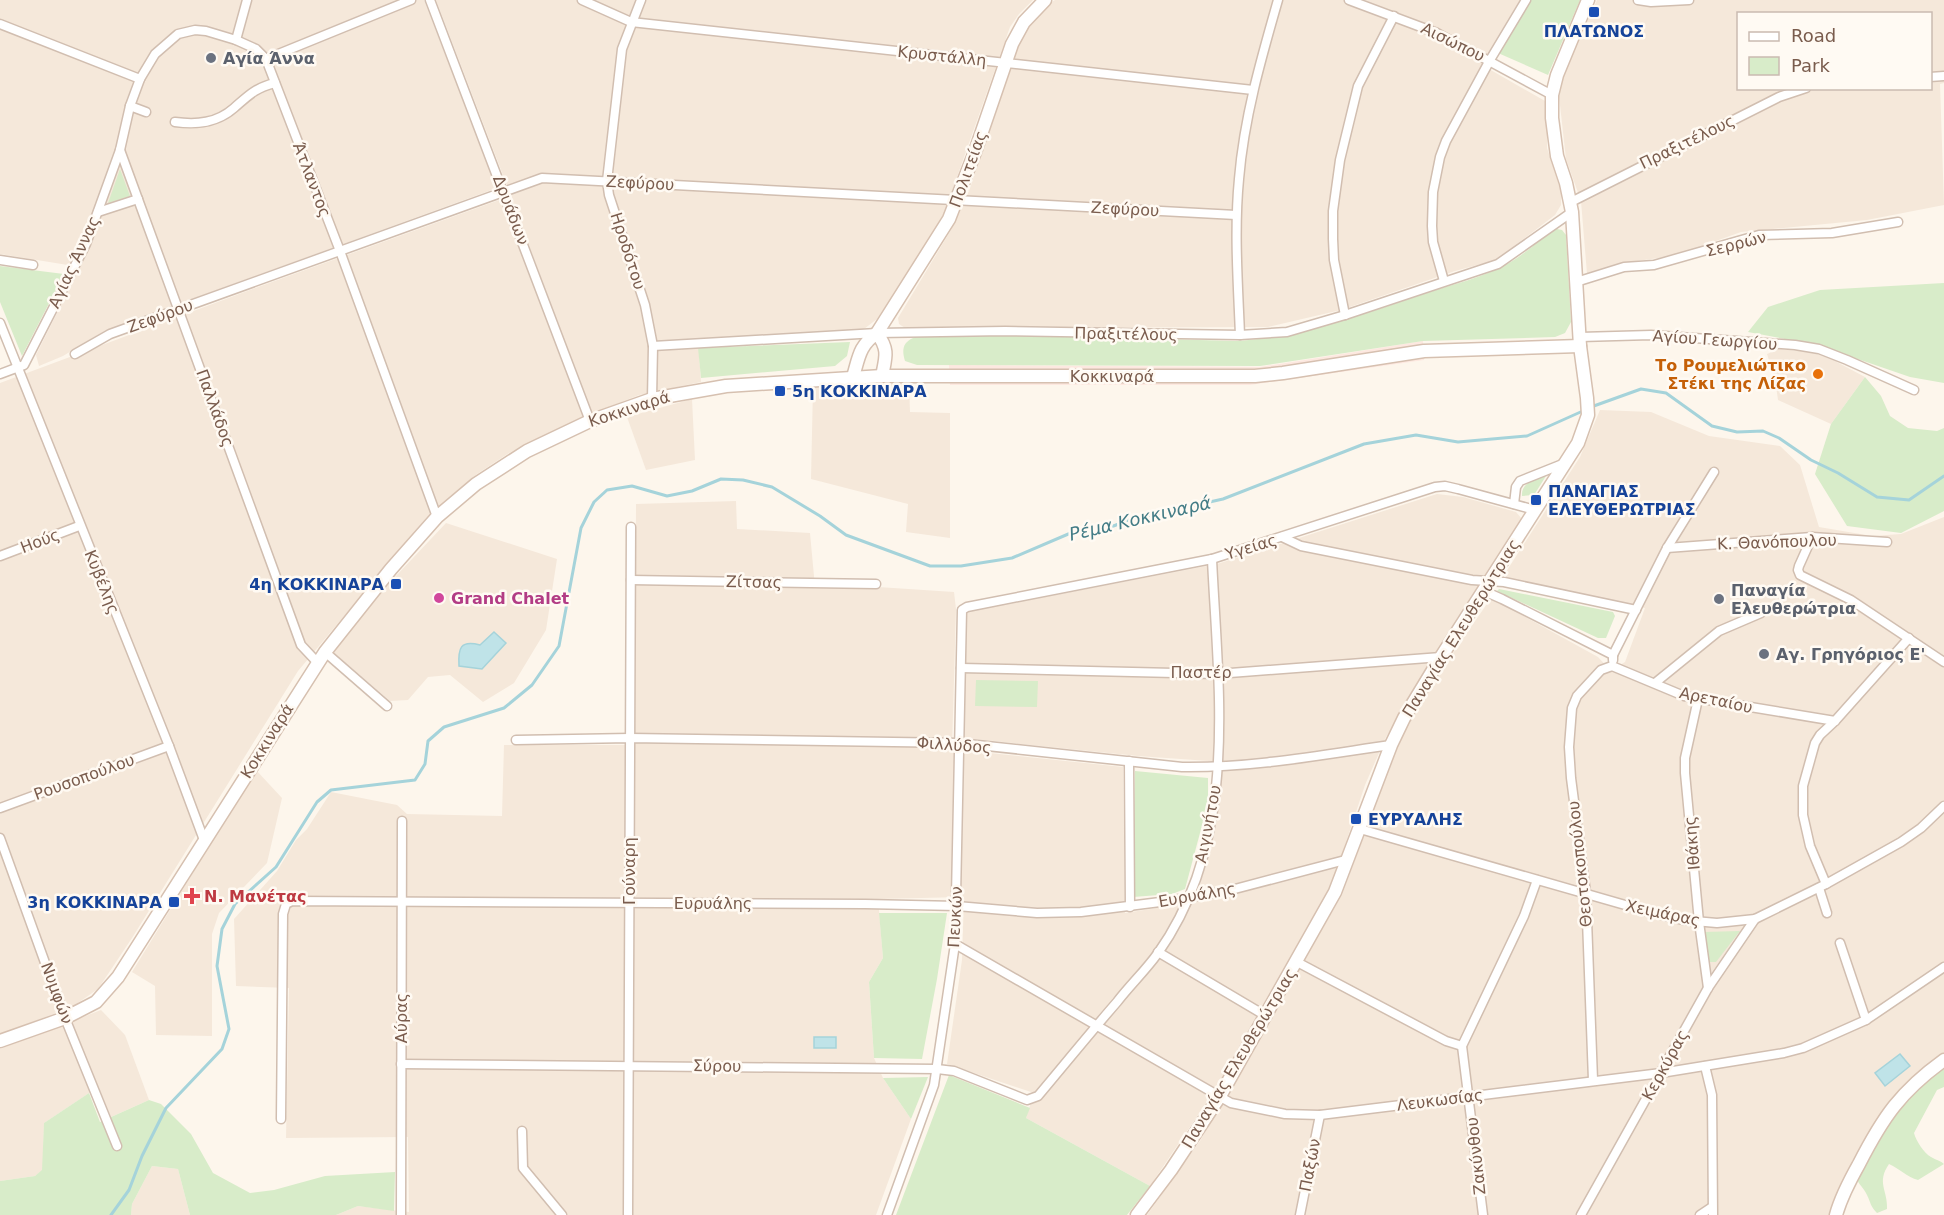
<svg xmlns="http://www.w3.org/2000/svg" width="1944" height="1215" font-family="'DejaVu Sans',sans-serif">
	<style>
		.residential { fill: #f5e8da; fill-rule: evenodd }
		.commercial { fill: #fde8e0 }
		.green { fill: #d8ecc9 }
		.water { fill: #bfe3e8; stroke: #a5d3da; stroke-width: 1.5 }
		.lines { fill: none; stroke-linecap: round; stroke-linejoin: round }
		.stream { stroke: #a5d3da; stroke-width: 3 }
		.street-casing { stroke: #d1beb0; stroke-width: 11 }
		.secondary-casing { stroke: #d6c0b0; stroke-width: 15 }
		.street { stroke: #fff; stroke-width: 8 }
		.secondary { stroke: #fff; stroke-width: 12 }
		.transit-dot { fill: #1a4fb4; stroke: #fffaf3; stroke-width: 2 }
		.worship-dot { fill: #6b7280; stroke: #fffaf3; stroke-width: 2 }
		.food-dot { fill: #e8710a; stroke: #fffaf3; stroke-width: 2 }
		.hotel-dot { fill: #d1479c; stroke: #fffaf3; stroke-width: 2 }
		.health-dot { fill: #e0444e; stroke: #fffaf3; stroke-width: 2 }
		.labels { text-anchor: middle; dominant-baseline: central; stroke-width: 5; stroke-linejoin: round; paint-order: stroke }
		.transit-label { font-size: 16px; font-weight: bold; fill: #164399; stroke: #fffaf3; text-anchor: start }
		.street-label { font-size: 16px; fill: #7a5c4d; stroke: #fffaf3 }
		.worship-label { font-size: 16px; font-weight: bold; fill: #5b616d; stroke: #fffaf3; text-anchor: start }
		.food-label { font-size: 16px; font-weight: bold; fill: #c56008; stroke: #fffaf3; text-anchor: end }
		.hotel-label { font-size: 16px; font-weight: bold; fill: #b23c85; stroke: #fffaf3; text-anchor: start }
		.health-label { font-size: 16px; font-weight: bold; fill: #be3a42; stroke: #fffaf3; text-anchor: start }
		.water-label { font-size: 18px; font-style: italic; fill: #437c86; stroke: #fffaf3 }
	</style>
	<rect width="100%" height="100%" fill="#fdf6ec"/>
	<g class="residential">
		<polygon points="0,0 424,0 497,188 104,331 63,356 39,366 36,355 80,267 0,254"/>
		<polygon points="436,0 1033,0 1019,14 1010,27 945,211 926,246 877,319 864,329 698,339 701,382 639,395 591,414 511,196"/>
		<polygon points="1055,0 1520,0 1482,65 1545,101 1547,109 1547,148 1561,191 1561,205 1555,215 1496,260 1455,271 1341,310 1268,327 905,328 899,324 898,318 951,230 969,191 1020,40 1032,20 1045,6"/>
		<path d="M1597,0h347v83l-4,1 4,121 -77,15 -126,12 -67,24 -53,7 -34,11 -6,-73 -15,-42 -7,-63 3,-19zM1738,14h192v74h-192z"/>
		<polygon points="502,199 585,416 509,453 477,474 427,517 298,671 132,938 98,989 72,1007 0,1034 0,383 258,287"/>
		<polygon points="1779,349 1811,352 1833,360 1865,377 1831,424 1778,400 1775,379 1767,354"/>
		<polygon points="909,383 910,412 950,413 950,538 906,532 908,504 811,479 813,387"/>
		<polygon points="692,399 695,460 646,470 627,417"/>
		<polygon points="1600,410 1651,412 1709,436 1780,446 1800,465 1819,527 1872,536 1901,534 1944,517 1944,1053 1920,1070 1889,1101 1872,1127 1838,1192 1831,1215 1147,1215 1200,1141 1342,895 1403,731 1442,669 1491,598 1598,657 1611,671 1625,662 1645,608 1511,580 1504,575 1580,457"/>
		<polygon points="1437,494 1463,497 1516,512 1522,519 1386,737 1365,785 1331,887 1229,1069 1150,1186 1026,1118 1034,1093 947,1064 962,960 964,897 878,899 883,958 869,982 874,1058 883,1078 911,1119 876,1215 336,1215 358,1206 409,1212 408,1137 286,1138 289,988 236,986 234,919 277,871 296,840 307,829 331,792 397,805 407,814 502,816 504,745 635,745 636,504 736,501 737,529 810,533 815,587 878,587 954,592 956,609 952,749 1123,767 1125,913 1195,902 1214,835 1223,762 1138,756 964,738 966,612 1217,564"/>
		<polygon points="446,523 557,559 546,630 514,683 483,702 450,675 428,677 408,700 390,701 332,651 378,595"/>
		<polygon points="256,770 282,798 267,863 219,913 212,934 212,1036 156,1035 155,986 132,972"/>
		<polygon points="101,1010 125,1035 149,1100 111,1117 99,1088 89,1093 44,1123 43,1170 35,1176 0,1181 0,1049"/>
		<polygon points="152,1166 178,1169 190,1215 131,1215 132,1204"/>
	</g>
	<polygon class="commercial" points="1423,341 1424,360 1250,385 950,385 949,365 1260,367"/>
	<g class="green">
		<polygon points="1531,0 1580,0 1548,75 1498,53"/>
		<polygon points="120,169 130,196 108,203"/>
		<path d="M1557,229l5,1 4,5 5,87 -6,11 -10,4 -132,4 -163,25 -343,-1 -12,-4c-3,-10 -3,-18 8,-23 11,-5 41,-2 55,-2 89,-3 178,3 267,5 67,-3 128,-27 192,-48 30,-10 63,-17 90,-35 12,-8 24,-19 36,-28z"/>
		<polygon points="0,266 64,274 22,356 0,302"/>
		<polygon points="1944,283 1944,383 1910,377 1817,345 1748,332 1768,307 1820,290"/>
		<polygon points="850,342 847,356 835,366 701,378 698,348"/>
		<polygon points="1865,377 1881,396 1890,416 1908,428 1937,431 1944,428 1944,511 1901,533 1847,526 1815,474 1831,424"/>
		<path d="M1546,476l-12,19 -12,1c-1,-14 13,-16 24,-20z"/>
		<polygon points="1499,589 1613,612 1615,616 1606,638 1598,638 1497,591"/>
		<polygon points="976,680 1038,681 1037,707 975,706"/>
		<polygon points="1135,771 1208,778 1208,803 1185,889 1172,894 1133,897"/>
		<polygon points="879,913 947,913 937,979 922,1059 874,1058 869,982 883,958"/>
		<polygon points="1740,931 1716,962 1710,962 1707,958 1704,932"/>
		<path d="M1944,1065v22l-7,3 -23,43c2,8 10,20 17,24 5,3 10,4 13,7l-26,16c-11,-3 -18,-11 -29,-16 -13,19 -1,26 -2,45l-10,4c-7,-7 -6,-10 -10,-18 -3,-7 -9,-11 -11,-18l42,-72z"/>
		<polygon points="949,1075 1030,1108 1026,1118 1150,1186 1127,1215 896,1215"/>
		<polygon points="928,1077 911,1119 883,1078"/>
		<polygon points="89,1093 100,1122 149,1100 161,1104 191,1134 213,1173 250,1193 274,1190 325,1176 395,1172 394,1211 358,1206 336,1215 190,1215 178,1169 152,1166 132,1204 131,1215 0,1215 0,1181 35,1176 42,1170 44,1123"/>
	</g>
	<g class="water">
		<path d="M494,632l12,11 -24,26 -23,-3c-1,-18 1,-26 21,-21z"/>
		<rect x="814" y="1037" width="22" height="11"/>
		<polygon points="1900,1054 1910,1066 1885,1086 1875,1073"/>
	</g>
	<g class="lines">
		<g class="stream">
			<polyline points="1591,407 1641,389 1666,393 1712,426 1737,432 1763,431 1779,438 1811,460 1838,473 1877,497 1909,500 1944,476"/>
			<polyline points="111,1215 129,1190 142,1156 166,1108 222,1049 229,1029 217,966 222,929 235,904 276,867 317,802 331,790 415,780 425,764 428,741 444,727 504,708 532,685 559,646 581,528 594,502 607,490 632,486 667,496 692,491 721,479 743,480 772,487 820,516 846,535 930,566 961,566 1012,558 1073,532 1103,530 1129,520 1223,499 1364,444 1416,435 1458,442 1527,436 1585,410"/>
		</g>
		<g class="street-casing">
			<g id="street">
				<polyline points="430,0 590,421"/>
				<polyline points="582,0 631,22 1253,90"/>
				<polyline points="641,0 622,49 607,181 609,195 645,305 653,346 652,399"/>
				<polyline points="1349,0 1437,33 1552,95"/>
				<polyline points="1638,0 1651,2 1689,0"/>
				<polyline points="0,24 140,79"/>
				<polyline points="236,40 247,0"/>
				<polyline points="266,59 411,0"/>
				<polyline points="1930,77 1944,76"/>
				<polyline points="130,106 146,112"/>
				<path d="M175,122c22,3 42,1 59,-14 15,-13 21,-20 41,-25"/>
				<polyline points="120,150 301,645 317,662"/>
				<polyline points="1571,202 1779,97 1806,88"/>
				<polyline points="98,212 138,199"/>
				<polyline points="0,260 33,265"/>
				<polyline points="1444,281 1433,242 1432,226 1433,192 1440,157 1446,141 1490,60 1526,0"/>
				<polyline points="1576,282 1624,267 1654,265 1759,235 1832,233 1898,222"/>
				<polyline points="1345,315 1334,260 1333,239 1333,211 1340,160 1358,86 1394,16"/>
				<polyline points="0,323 169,746 204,840"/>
				<path d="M1240,335c-2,-51 -6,-104 -1,-156 5,-61 22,-120 39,-179"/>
				<polyline points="1580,337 1651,335 1795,345 1819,349 1847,360 1914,390"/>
				<polyline points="653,346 877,333 1005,331 1240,335 1287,332 1345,315 1498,264 1572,212"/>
				<polyline points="75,354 110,334 542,178 1236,215"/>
				<polyline points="0,374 24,365 86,244 120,150 130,106 140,79 155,54 178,34 195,30 206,31 236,40 256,49 266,59 340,251 437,517"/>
				<polyline points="1514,504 1516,487 1520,481 1565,463"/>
				<polyline points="1282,537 1301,546 1472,580 1504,582 1636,610"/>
				<polyline points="1812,537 1799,566 1798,570 1800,575 1851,600 1944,662"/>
				<polyline points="1667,548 1812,537 1887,542"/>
				<polyline points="0,556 79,526"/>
				<polyline points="631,580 876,584"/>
				<polyline points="1484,591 1502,599 1613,655 1613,660"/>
				<polyline points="325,652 387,706"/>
				<polyline points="1613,655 1667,548 1714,472"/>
				<polyline points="1612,666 1684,696 1835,721"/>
				<polyline points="961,668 1217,674 1441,657"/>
				<polyline points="1655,683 1719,631 1761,613"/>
				<polyline points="1698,699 1685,758 1685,773 1699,922 1708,988"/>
				<path d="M516,740l114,-2 329,5 223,24c70,1 139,-12 209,-22"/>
				<polyline points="1129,761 1130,907"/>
				<polyline points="0,808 169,746"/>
				<polyline points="1360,829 1653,913 1683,920 1717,923 1755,919 1826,884 1901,842 1921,828 1944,806"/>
				<polyline points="0,838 65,1018 117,1146"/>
				<polyline points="1826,884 1810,846 1803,815 1803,786 1815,743 1820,735 1835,721 1909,638"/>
				<polyline points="1819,888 1827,913"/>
				<polyline points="1840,943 1866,1020"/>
				<polyline points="955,944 1231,1103 1285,1114 1320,1115 1661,1073 1784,1053 1803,1048 1866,1020 1944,967"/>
				<polyline points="1158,952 1266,1016"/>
				<polyline points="1297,962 1446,1041 1462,1046"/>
				<path d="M401,1064l536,5 17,2 73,29 11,-4c26,-31 52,-63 79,-94 13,-17 29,-32 41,-49 82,-115 60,-263 54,-394"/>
				<polyline points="1705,1066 1712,1095 1713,1215"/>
				<polyline points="1593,1080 1586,893 1571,778 1569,747 1572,708 1577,696 1601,670 1612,666"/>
				<polyline points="281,1119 283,914 286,904 292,901 865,904 957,906 1037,913 1081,912 1168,901 1231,890 1349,859"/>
				<polyline points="522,1131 523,1168 562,1215"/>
				<polyline points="401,1215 402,821"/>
				<polyline points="628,1215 631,527"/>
				<polyline points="887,1215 934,1085 955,944 962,610 967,607 1212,559 1435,487 1445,486 1458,489 1535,510"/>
				<polyline points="1300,1215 1320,1115"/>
				<polyline points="1483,1215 1462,1046 1524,916 1537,880"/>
				<polyline points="1581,1215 1708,988 1755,919"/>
				<polyline points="1700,1215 1712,1207"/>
			</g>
		</g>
		<g class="secondary-casing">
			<g id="secondary">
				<polyline points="877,333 949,219 975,152 1012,44 1024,22 1045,0"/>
				<path d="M853,377c6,-20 6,-31 24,-44 12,17 9,23 5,43"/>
				<polyline points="0,1041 65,1018 96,1002 118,977 325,652 391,569 437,517 476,484 527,451 590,421 652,399 726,386 882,376 1255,376 1283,373 1424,351 1580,346"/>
				<polyline points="1137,1215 1171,1170 1220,1096 1335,892 1391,745 1404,718 1441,657 1578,443 1588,415 1587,398 1580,346 1572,212 1566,183 1557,156 1552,118 1552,95 1557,75 1588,0"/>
				<path d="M1836,1215c5,-18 14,-35 23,-51 24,-47 42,-73 85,-104"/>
			</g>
		</g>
		<use href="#street" class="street"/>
		<use href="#secondary" class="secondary"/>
	</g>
	<g class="transit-dot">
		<rect x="1588" y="6" width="12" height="12" rx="3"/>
		<rect x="774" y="385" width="12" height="12" rx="3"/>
		<rect x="1530" y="494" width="12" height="12" rx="3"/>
		<rect x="390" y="578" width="12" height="12" rx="3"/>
		<rect x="1350" y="813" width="12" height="12" rx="3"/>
		<rect x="168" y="896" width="12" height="12" rx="3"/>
	</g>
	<g class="worship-dot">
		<circle cx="211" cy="58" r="6"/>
		<circle cx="1719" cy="599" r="6"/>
		<circle cx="1764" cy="654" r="6"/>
	</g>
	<circle class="food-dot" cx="1818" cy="374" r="6"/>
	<circle class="hotel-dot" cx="439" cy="598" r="6"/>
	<path class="health-dot" d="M189 887h6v6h6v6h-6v6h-6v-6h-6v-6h6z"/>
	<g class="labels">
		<g class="transit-label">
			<text x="1594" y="31" text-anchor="middle">ΠΛΑΤΩΝΟΣ</text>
			<text x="792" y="391">5η ΚΟΚΚΙΝΑΡΑ</text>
			<text x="1548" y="491">ΠΑΝΑΓΙΑΣ<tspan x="1548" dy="18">ΕΛΕΥΘΕΡΩΤΡΙΑΣ</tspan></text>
			<text x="384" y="584" text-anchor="end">4η ΚΟΚΚΙΝΑΡΑ</text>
			<text x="1368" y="819">ΕΥΡΥΑΛΗΣ</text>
			<text x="162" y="902" text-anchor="end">3η ΚΟΚΚΙΝΑΡΑ</text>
		</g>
		<g class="street-label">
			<text transform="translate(1453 42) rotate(26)">Αισώπου</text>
			<text transform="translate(942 56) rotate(6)">Κρυστάλλη</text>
			<text transform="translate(1687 142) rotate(-26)">Πραξιτέλους</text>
			<text transform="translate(968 169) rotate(-70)">Πολιτείας</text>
			<text transform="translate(312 180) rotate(69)">Άτλαντος</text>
			<text transform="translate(640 183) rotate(3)">Ζεφύρου</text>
			<text transform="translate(1125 209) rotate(3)">Ζεφύρου</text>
			<text transform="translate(511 210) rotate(69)">Δρυάδων</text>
			<text transform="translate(1736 244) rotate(-14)">Σερρών</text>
			<text transform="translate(628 251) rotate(72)">Ηροδότου</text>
			<text transform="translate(74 262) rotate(-65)">Αγίας Άννας</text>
			<text transform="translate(160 316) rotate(-20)">Ζεφύρου</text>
			<text transform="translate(1126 334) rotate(1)">Πραξιτέλους</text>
			<text transform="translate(1715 340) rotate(4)">Αγίου Γεωργίου</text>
			<text x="1112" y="376">Κοκκιναρά</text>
			<text transform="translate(215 408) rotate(70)">Παλλάδος</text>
			<text transform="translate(629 409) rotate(-18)">Κοκκιναρά</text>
			<text transform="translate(40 541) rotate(-21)">Ηούς</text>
			<text transform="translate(1777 542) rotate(-2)">Κ. Θανόπουλου</text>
			<text transform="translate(1251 547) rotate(-17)">Υγείας</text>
			<text transform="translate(102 582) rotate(68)">Κυβέλης</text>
			<text transform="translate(754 582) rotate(1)">Ζίτσας</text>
			<text transform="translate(1461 628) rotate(-58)">Παναγίας Ελευθερώτριας</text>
			<text x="1201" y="672">Παστέρ</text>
			<text transform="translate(1716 700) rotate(12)">Αρεταίου</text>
			<text transform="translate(267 741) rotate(-58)">Κοκκιναρά</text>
			<text transform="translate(954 745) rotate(4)">Φιλλύδος</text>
			<text transform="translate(84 777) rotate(-20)">Ρουσοπούλου</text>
			<text transform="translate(1208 824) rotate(-79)">Αιγινήτου</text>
			<text transform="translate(1692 843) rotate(-95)">Ιθάκης</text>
			<text transform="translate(1580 864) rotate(-96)">Θεοτοκοπούλου</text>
			<text transform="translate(629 871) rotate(-90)">Γούναρη</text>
			<text transform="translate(1197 895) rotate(-10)">Ευρυάλης</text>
			<text x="713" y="903">Ευρυάλης</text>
			<text transform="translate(1663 913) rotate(12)">Χειμάρας</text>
			<text transform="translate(955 917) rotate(-87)">Πευκών</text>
			<text transform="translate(57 993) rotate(70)">Νυμφών</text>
			<text transform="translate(401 1018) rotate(-90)">Αύρας</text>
			<text transform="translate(1239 1058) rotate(-59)">Παναγίας Ελευθερώτριας</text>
			<text transform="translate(1665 1065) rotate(-61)">Κερκύρας</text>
			<text transform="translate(717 1066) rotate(1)">Σύρου</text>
			<text transform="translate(1440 1100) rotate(-7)">Λευκωσίας</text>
			<text transform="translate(1476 1156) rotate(-96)">Ζακύνθου</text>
			<text transform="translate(1310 1165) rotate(-79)">Παξών</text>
		</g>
		<g class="worship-label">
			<text x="223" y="58">Αγία Άννα</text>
			<text x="1731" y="590">Παναγία<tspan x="1731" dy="18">Ελευθερώτρια</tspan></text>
			<text x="1776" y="654">Αγ. Γρηγόριος Ε'</text>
		</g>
		<g class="food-label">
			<text x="1806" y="365">Το Ρουμελιώτικο<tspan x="1806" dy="18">Στέκι της Λίζας</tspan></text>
		</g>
		<g class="hotel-label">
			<text x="451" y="598">Grand Chalet</text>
		</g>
		<g class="health-label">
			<text x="204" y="896">Ν. Μανέτας</text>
		</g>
		<g class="water-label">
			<text transform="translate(1140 518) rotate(-13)">Ρέμα Κοκκιναρά</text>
		</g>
	</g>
	<rect x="1737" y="12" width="195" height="78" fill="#fffaf3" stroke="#cabbb1" stroke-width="1.5"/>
	<rect x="1749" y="32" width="30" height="9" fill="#ffffff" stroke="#cabbb1" stroke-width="1.5"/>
	<text x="1791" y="42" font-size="18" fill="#7a5c4d">Road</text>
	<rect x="1749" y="57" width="30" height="18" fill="#d8ecc9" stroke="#cabbb1" stroke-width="1.5"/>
	<text x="1791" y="72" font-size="18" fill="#7a5c4d">Park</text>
</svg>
